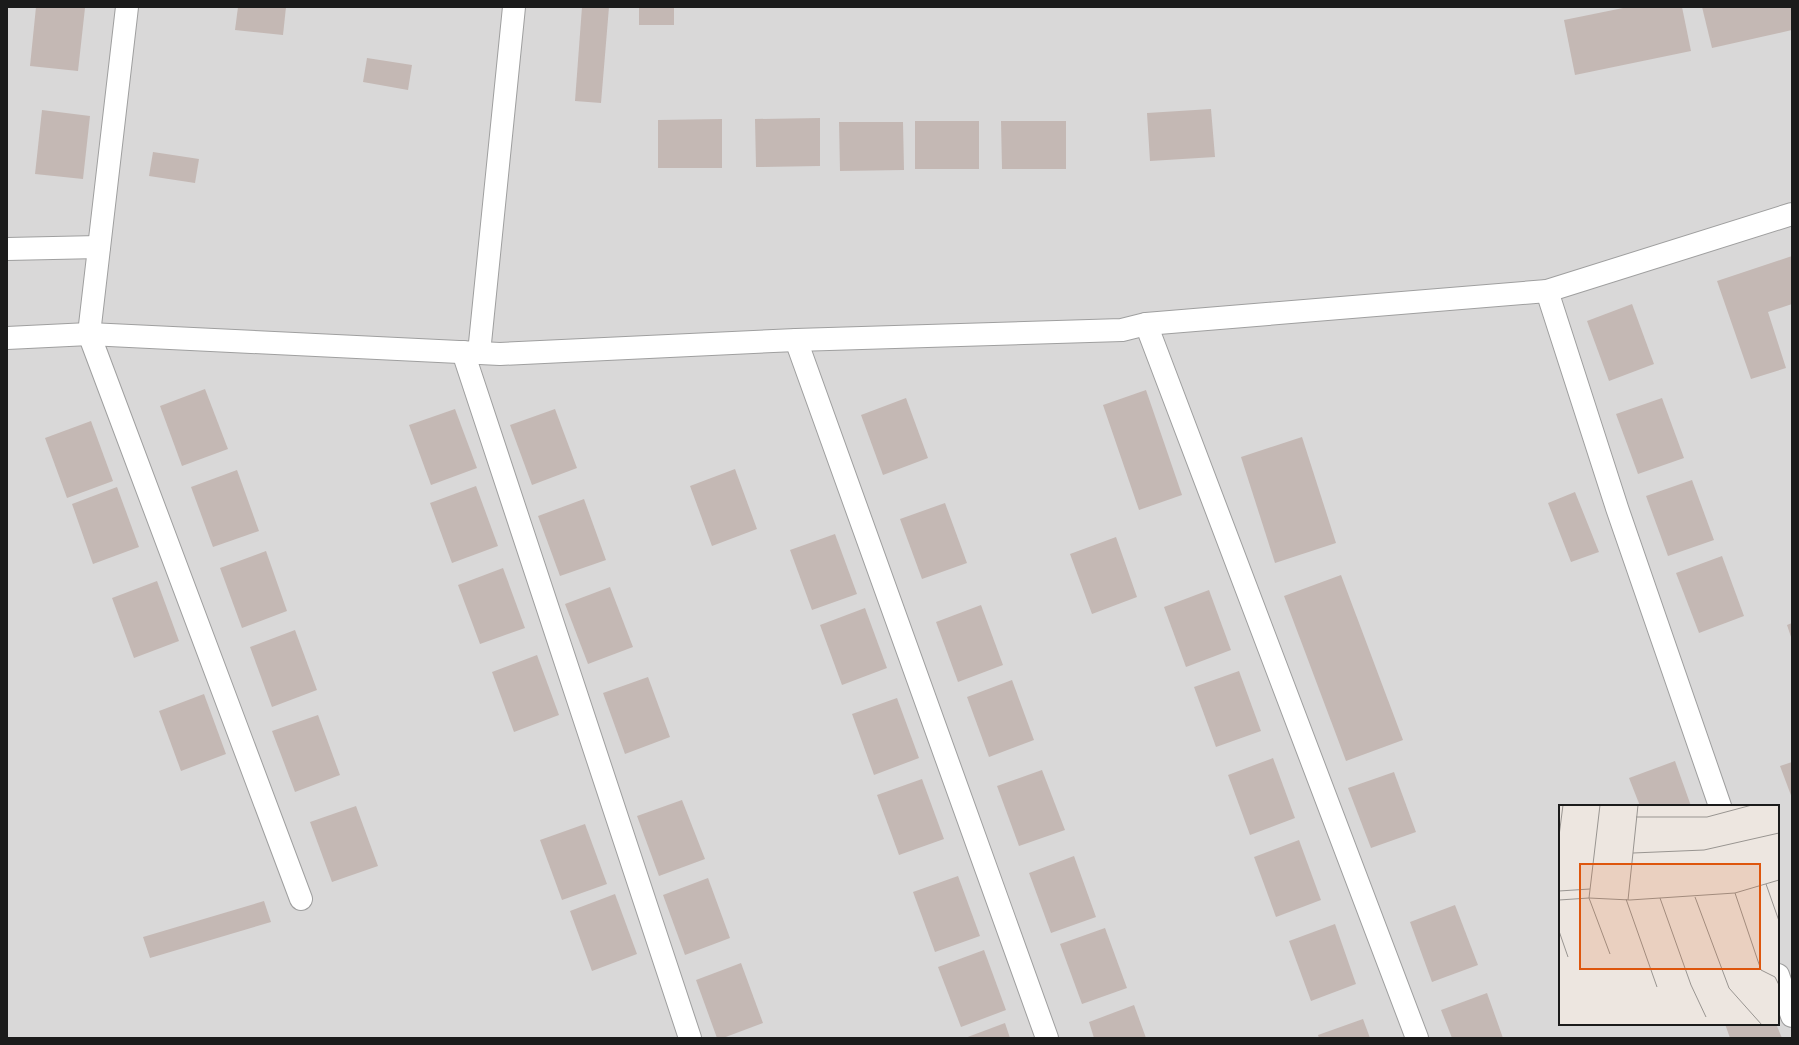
<svg xmlns="http://www.w3.org/2000/svg" width="1799" height="1045" font-family="Inter,sans-serif">
	<style>
		.residential { fill: #d9d8d8; fill-rule: evenodd }
		.building { fill: #c4b8b4 }
		.lines { fill: none; stroke-linecap: round; stroke-linejoin: round }
		.minor-casing { stroke: #9f9f9f; stroke-width: 24 }
		.minor { stroke: #fff; stroke-width: 22 }
		.inset-road { fill: none; stroke: #999591; stroke-width: 1 }
		.view { fill: #de560d; fill-opacity: 0.15; stroke: #de560d; stroke-width: 2 }
		.inset-edge { fill: none; stroke: #1b1b1b; stroke-width: 2 }
	</style>
	<rect width="100%" height="100%" fill="#ede6e0"/>
	<path class="residential" d="M7,7h1785v1031h-1785zM1560,806h218v218h-218z"/>
	<g class="building">
		<polygon points="36,7 85,8 78,71 30,66"/>
		<polygon points="238,7 286,7 283,35 235,30"/>
		<polygon points="582,7 609,7 601,103 575,101"/>
		<rect x="639" y="7" width="35" height="18"/>
		<polygon points="1628,7 1682,7 1691,51 1575,75 1564,20"/>
		<polygon points="1702,7 1792,7 1792,30 1712,48"/>
		<polygon points="367,58 412,65 408,90 363,82"/>
		<polygon points="1211,109 1215,157 1150,161 1147,113"/>
		<polygon points="42,110 90,116 83,179 35,174"/>
		<polygon points="820,118 820,166 756,167 755,119"/>
		<polygon points="722,119 722,168 658,168 658,120"/>
		<rect x="915" y="121" width="64" height="48"/>
		<polygon points="1001,121 1066,121 1066,169 1002,169"/>
		<polygon points="839,122 903,122 904,170 840,171"/>
		<polygon points="153,152 199,159 195,183 149,176"/>
		<polygon points="1792,256 1792,304 1768,312 1786,368 1751,379 1717,281"/>
		<polygon points="1632,304 1654,364 1609,381 1587,321"/>
		<polygon points="205,389 228,449 182,466 160,406"/>
		<polygon points="1146,390 1182,495 1139,510 1103,405"/>
		<polygon points="906,398 928,458 883,475 861,415"/>
		<polygon points="1662,398 1684,458 1638,474 1616,414"/>
		<polygon points="455,409 477,468 431,485 409,425"/>
		<polygon points="555,409 577,468 532,485 510,425"/>
		<polygon points="91,421 113,481 67,498 45,438"/>
		<polygon points="1302,437 1336,543 1275,563 1241,457"/>
		<polygon points="735,469 757,529 712,546 690,486"/>
		<polygon points="237,470 259,531 213,547 191,487"/>
		<polygon points="1692,480 1714,540 1668,556 1646,496"/>
		<polygon points="476,486 498,546 452,563 430,503"/>
		<polygon points="117,487 139,547 93,564 72,504"/>
		<polygon points="1575,492 1599,552 1571,562 1548,503"/>
		<polygon points="584,499 606,560 560,576 538,516"/>
		<polygon points="945,503 967,563 922,579 900,519"/>
		<polygon points="835,534 857,594 812,610 790,550"/>
		<polygon points="1116,537 1137,597 1092,614 1070,554"/>
		<polygon points="266,551 287,611 242,628 220,568"/>
		<polygon points="1722,556 1744,616 1699,633 1676,573"/>
		<polygon points="503,568 525,628 480,644 458,585"/>
		<polygon points="1341,575 1403,740 1346,761 1284,596"/>
		<polygon points="157,581 179,641 134,658 112,598"/>
		<polygon points="610,587 633,647 588,664 565,604"/>
		<polygon points="1209,590 1231,650 1186,667 1164,607"/>
		<polygon points="981,605 1003,665 958,682 936,622"/>
		<polygon points="865,608 887,668 842,685 820,625"/>
		<polygon points="1792,623 1792,640 1787,625"/>
		<polygon points="295,630 317,690 272,707 250,647"/>
		<polygon points="537,655 559,715 514,732 492,672"/>
		<polygon points="1239,671 1261,731 1216,747 1194,687"/>
		<polygon points="648,677 670,737 625,754 603,693"/>
		<polygon points="1012,680 1034,740 989,757 967,697"/>
		<polygon points="204,694 226,754 181,771 159,711"/>
		<polygon points="897,698 919,758 874,775 852,714"/>
		<polygon points="318,715 340,775 295,792 272,731"/>
		<polygon points="1273,758 1295,818 1250,835 1228,775"/>
		<polygon points="1675,761 1691,806 1640,806 1629,778"/>
		<polygon points="1792,762 1792,798 1780,766"/>
		<polygon points="1042,770 1065,830 1019,846 997,786"/>
		<polygon points="1394,772 1416,832 1371,848 1348,788"/>
		<polygon points="922,779 944,839 899,855 877,795"/>
		<polygon points="682,800 705,859 659,876 637,816"/>
		<polygon points="356,806 378,866 332,882 310,822"/>
		<polygon points="585,824 607,884 562,900 540,840"/>
		<polygon points="1299,840 1321,900 1276,917 1254,857"/>
		<polygon points="1074,856 1096,917 1051,933 1029,873"/>
		<polygon points="958,876 980,936 935,952 913,892"/>
		<polygon points="708,878 730,938 685,955 663,895"/>
		<polygon points="615,894 637,954 592,971 570,911"/>
		<polygon points="264,901 271,922 150,958 143,937"/>
		<polygon points="1455,905 1478,965 1432,982 1410,922"/>
		<polygon points="1335,924 1356,984 1311,1001 1289,941"/>
		<polygon points="1105,928 1127,988 1082,1004 1060,944"/>
		<polygon points="984,950 1006,1010 961,1027 938,967"/>
		<polygon points="741,963 763,1023 723,1038 717,1038 696,980"/>
		<polygon points="1487,993 1503,1038 1452,1038 1441,1010"/>
		<polygon points="1134,1005 1146,1038 1094,1038 1089,1022"/>
		<polygon points="1363,1019 1370,1038 1319,1038 1318,1035"/>
		<polygon points="1005,1023 1010,1038 965,1038"/>
		<polygon points="1725,1024 1776,1024 1782,1038 1730,1038"/>
	</g>
	<g class="lines">
		<g class="minor-casing">
			<g id="minor">
				<polyline points="127,7 89,334 301,899"/>
				<polyline points="7,249 99,247"/>
				<polyline points="1547,291 1617,508 1720,806"/>
				<polyline points="1146,324 1417,1038"/>
				<polyline points="7,338 89,334 500,354 796,340 1122,330 1146,324 1547,291 1792,214"/>
				<polyline points="796,340 1047,1038"/>
				<polyline points="463,352 690,1038"/>
				<polyline points="479,353 514,7"/>
				<polyline points="1778,975 1792,1016"/>
			</g>
		</g>
		<use href="#minor" class="minor"/>
	</g>
	<g transform="translate(1559 805)">
		<rect width="220" height="220" fill="#ede6e0"/>
		<path class="inset-road" d="M41,0l-11,93 21,56M77,12h71l45,-12M0,31l4,-31M74,48l71,-3 75,-17M207,79l13,37M0,86l31,-2M176,88l26,77 14,7 4,8M136,92l34,91 33,37M101,93l31,87 15,32M67,94l31,88M0,95l30,-2 41,2 105,-7 44,-13M69,95l10,-95M0,126l9,26"/>
		<path class="view" d="M21,59h180v105h-180z"/>
		<rect width="220" height="220" class="inset-edge"/>
	</g>
	<rect width="1799" height="1045" fill="none" stroke="#1b1b1b" stroke-width="16"/>
</svg>
